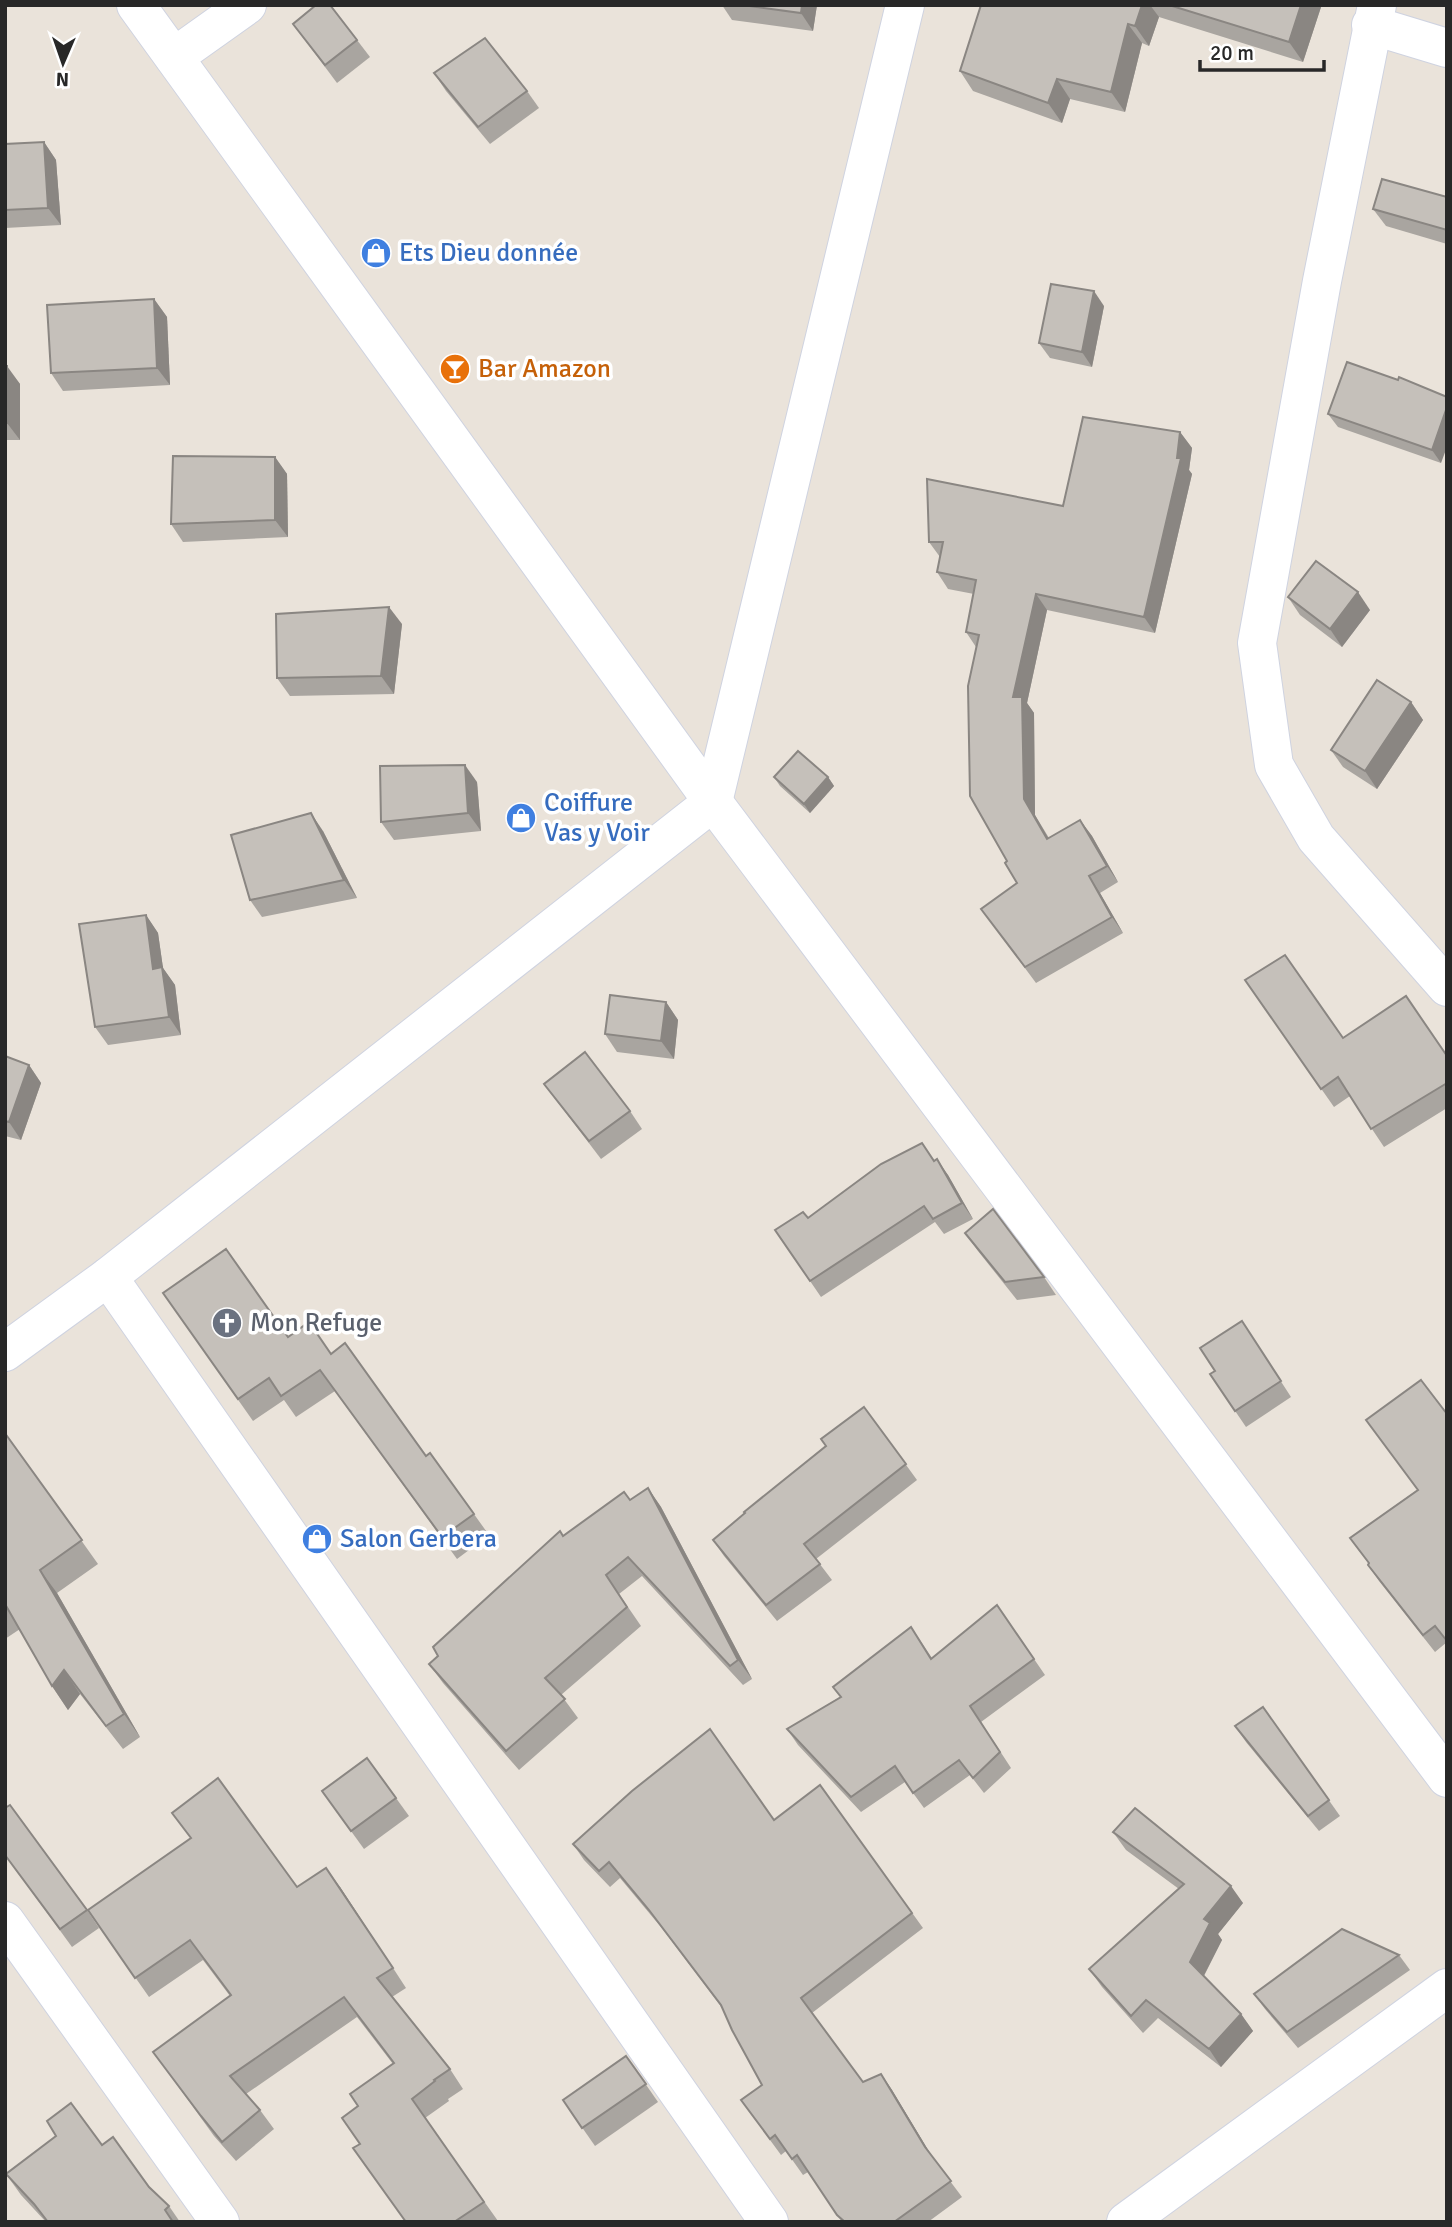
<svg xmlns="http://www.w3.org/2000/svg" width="1452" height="2227" font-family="Signika,sans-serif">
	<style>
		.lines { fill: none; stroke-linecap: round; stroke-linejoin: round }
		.minor-casing { stroke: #cfd3e0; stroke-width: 40 }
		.minor { stroke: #fff; stroke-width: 38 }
		.wall { fill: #a9a5a0 }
		.shaded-wall { fill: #8a8682 }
		.building { fill: #c5c0ba; stroke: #8a8682; stroke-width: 2 }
		.labels { text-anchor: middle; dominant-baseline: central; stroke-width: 7; stroke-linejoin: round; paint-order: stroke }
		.shop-label { font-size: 26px; fill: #366cbe; stroke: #fff; text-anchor: start }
		.food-label { font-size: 26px; fill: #c56008; stroke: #fff; text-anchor: start }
		.worship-label { font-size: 26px; fill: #5b616d; stroke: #fff; text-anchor: start }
	</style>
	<rect width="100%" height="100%" fill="#eae3da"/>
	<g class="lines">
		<g class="minor-casing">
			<g id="minor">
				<polyline points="136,5 713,802 1447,1778"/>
				<polyline points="1377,5 1322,281 1257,643 1274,765 1316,838 1447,987"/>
				<polyline points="1371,25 1447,48"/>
				<polyline points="174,57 247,5"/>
				<polyline points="108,1277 769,2222"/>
				<polyline points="5,1352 108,1277 713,802 905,5"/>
				<polyline points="5,1921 220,2222"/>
				<polyline points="1126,2222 1447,1988"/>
			</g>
		</g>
		<use href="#minor" class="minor"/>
	</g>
	<g class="wall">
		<polygon points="722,5 817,5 813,31 732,20"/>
		<polygon points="981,5 1320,5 1321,7 1303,62 1159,17 1149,46 1142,43 1125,112 1070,99 1062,123 973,91 960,71"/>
		<polygon points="293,24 357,40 370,57 337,83"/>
		<polygon points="434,73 527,91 539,108 490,144 446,91"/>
		<polygon points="44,142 56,160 61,225 5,228 5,144"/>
		<polygon points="1447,197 1447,244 1386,226 1373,209"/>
		<polygon points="154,299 167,317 170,385 63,391 51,373"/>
		<polygon points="1104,306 1092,367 1050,358 1039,343"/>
		<polygon points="5,366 20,384 20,440 5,440"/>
		<polygon points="1447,397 1441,463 1338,427 1328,414"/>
		<polygon points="1180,432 1192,448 1189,470 1192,474 1155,633 1047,610 1027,703 1034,713 1035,815 1049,838 1080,820 1092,836 1118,882 1100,893 1123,933 1036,983 993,925 1017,883 1007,861 976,647 966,632 974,594 948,589 937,572 940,557 929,542 1063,506"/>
		<polygon points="275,457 287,474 288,537 183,542 171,524"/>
		<polygon points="1288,597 1370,610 1342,647 1300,615"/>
		<polygon points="402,624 394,694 290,696 277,678"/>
		<polygon points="1411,702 1423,720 1377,789 1343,767 1331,750"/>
		<polygon points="774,777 828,777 834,786 810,813 780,786"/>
		<polygon points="477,782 481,831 394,840 381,822"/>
		<polygon points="323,831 357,898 262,917 250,900"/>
		<polygon points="146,915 158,933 163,968 175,985 181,1035 108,1045 95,1027"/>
		<polygon points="1245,980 1343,1038 1447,1055 1447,1108 1384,1147 1350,1096 1334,1107"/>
		<polygon points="666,1002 678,1020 674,1059 617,1052 605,1034"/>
		<polygon points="5,1056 29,1065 41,1083 21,1140 5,1136"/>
		<polygon points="544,1084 630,1111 642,1129 601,1159"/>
		<polygon points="934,1161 948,1175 973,1219 944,1234 935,1222 821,1297 775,1230 808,1218"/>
		<polygon points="965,1233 1044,1277 1056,1295 1017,1300 978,1251"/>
		<polygon points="163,1293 288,1337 331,1354 426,1456 430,1453 489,1535 457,1559 335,1391 296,1417 284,1400 253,1421"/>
		<polygon points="1242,1321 1291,1397 1246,1427 1210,1374 1215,1371"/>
		<polygon points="864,1407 917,1480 816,1559 832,1580 777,1621 724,1556 713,1540 826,1446"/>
		<polygon points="1447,1414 1447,1642 1435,1652 1379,1581 1368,1565 1369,1564 1350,1538 1417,1490"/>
		<polygon points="7,1436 98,1564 57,1593 140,1737 123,1749 80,1694 68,1710 52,1686 20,1629 5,1639 5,1438"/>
		<polygon points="648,1488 661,1507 752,1679 743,1685 642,1576 619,1594 641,1626 561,1695 578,1718 519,1770 443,1683 429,1664 630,1500"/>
		<polygon points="997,1605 1045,1675 981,1722 1011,1768 984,1793 970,1775 924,1808 905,1782 861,1812 798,1745 787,1729 840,1697 833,1687 911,1627 932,1658"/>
		<polygon points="1263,1707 1340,1816 1319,1831 1246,1742 1235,1726"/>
		<polygon points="367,1758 409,1816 364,1849 322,1791"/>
		<polygon points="820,1785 923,1928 812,2013 863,2082 881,2074 892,2090 932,2157 962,2197 928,2222 842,2222 808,2172 803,2175 786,2151 781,2155 741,2100 762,2085 722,2008 660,1926 620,1878 610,1887 584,1860 573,1844 774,1820"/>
		<polygon points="172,1813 297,1887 340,1887 406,1988 392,1997 450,2069 463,2089 448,2099 449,2101 425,2118 498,2221 406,2222 360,2144 358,2106 393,2064 357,2017 246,2094 260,2110 274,2129 236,2161 214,2136 167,2071 230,1996 203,1960 149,1997 88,1910 191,1838"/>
		<polygon points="1113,1832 1243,1903 1218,1934 1222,1940 1204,1976 1241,2014 1253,2031 1221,2067 1158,2018 1143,2033 1102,1987 1089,1969 1179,1889 1126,1850"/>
		<polygon points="5,1855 87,1910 99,1928 72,1947"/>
		<polygon points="1399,1955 1410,1970 1298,2048 1265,2009 1254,1994"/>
		<polygon points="626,2056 658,2102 595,2146 563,2100"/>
		<polygon points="102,2145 169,2206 180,2222 46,2222 21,2195 6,2174"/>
	</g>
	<g class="shaded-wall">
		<polygon points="802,5 817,5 813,31 801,13"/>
		<polygon points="1142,5 1150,5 1159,17 1149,46 1135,26"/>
		<polygon points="1301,5 1320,5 1321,7 1303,62 1289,42"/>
		<polygon points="1128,24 1142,43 1125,112 1111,92"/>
		<polygon points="1057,79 1070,99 1062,123 1048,103"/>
		<polygon points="44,142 56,160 61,225 48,208"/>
		<polygon points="1094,291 1104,306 1092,367 1082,352"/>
		<polygon points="154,299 167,317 170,385 157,368"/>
		<polygon points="7,366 20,384 20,440 7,423"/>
		<polygon points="1447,407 1447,447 1441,463 1432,450"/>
		<polygon points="1180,432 1192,448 1189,470 1192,474 1155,633 1144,617 1177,458"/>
		<polygon points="275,457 287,474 288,537 275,520"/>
		<polygon points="1358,592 1370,610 1342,647 1330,629"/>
		<polygon points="1036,594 1047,610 1027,703 1034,713 1035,815 1058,855 1047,839 1024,799 1013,697"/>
		<polygon points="389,607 402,624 394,694 381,676"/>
		<polygon points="1411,702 1423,720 1377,789 1365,771"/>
		<polygon points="465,765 477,782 481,831 468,813"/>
		<polygon points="828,777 834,786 810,813 804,804"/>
		<polygon points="311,813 323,831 357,898 344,880"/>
		<polygon points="1080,820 1092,836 1118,882 1107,866"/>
		<polygon points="1089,876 1100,893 1123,933 1112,917"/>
		<polygon points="146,915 158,933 163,968 175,985 181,1035 169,1017 153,969"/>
		<polygon points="666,1002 678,1020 674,1059 661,1041"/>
		<polygon points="29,1065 41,1083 21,1140 9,1122"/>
		<polygon points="937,1159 948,1175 973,1219 962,1203"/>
		<polygon points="648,1488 661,1507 752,1679 738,1660"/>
		<polygon points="40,1570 57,1593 140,1737 124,1714"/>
		<polygon points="64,1670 80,1694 68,1710 52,1686"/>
		<polygon points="326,1868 340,1887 406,1988 393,1968"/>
		<polygon points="1231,1886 1243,1903 1218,1934 1222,1940 1202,1979 1190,1962 1204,1919"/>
		<polygon points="1241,2014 1253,2031 1221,2067 1209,2049"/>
		<polygon points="881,2074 892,2090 936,2163 925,2147"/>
	</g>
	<g class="building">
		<polygon points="316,5 330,5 357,40 325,65 293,24"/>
		<polygon points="742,5 802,5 801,13"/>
		<polygon points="981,5 1142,5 1135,26 1128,24 1111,92 1057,79 1048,103 960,71"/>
		<polygon points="1169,5 1301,5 1289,42"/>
		<polygon points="485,38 527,91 478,127 434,73"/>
		<polygon points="44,142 48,208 5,210 5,144"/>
		<polygon points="1382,179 1447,197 1447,230 1373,209"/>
		<polygon points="1051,284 1094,291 1082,352 1039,343"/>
		<polygon points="154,299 157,368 51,373 47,305"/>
		<polygon points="1347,362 1398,380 1399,377 1447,397 1447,407 1432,450 1328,414"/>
		<rect x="5" y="366" width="2" height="57"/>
		<polygon points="1083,417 1180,432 1177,458 1181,458 1144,617 1036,594 1013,697 1022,697 1024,799 1047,839 1080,820 1107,866 1089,876 1112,917 1025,967 981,909 1017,883 1005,863 1007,861 970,796 968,686 979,635 966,632 976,580 937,572 943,542 929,542 927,479 1063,506"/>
		<polygon points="173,456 275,457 275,520 171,524"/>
		<polygon points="1316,561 1358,592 1330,629 1288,597"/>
		<polygon points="389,607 381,676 277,678 276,614"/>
		<polygon points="1377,680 1411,702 1365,771 1331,750"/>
		<polygon points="798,751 828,777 804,804 774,777"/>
		<polygon points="465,765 468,813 381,822 380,766"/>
		<polygon points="311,813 344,880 250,900 231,835"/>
		<polygon points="146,915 153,969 162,967 169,1017 95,1027 79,924"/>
		<polygon points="1285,955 1343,1038 1406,996 1447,1056 1447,1083 1371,1129 1338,1077 1321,1089 1245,980"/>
		<polygon points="610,995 666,1002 661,1041 605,1034"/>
		<polygon points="585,1052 630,1111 589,1141 544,1084"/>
		<polygon points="5,1056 29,1065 9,1122 5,1121"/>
		<polygon points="922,1143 934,1161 937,1159 962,1203 933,1219 924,1206 810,1281 775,1230 803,1212 808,1218 881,1164"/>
		<polygon points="993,1209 1044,1277 1005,1282 965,1233"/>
		<polygon points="226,1249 288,1337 309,1322 331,1354 345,1343 426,1456 430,1453 474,1514 442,1537 320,1370 281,1396 269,1378 238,1399 163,1293"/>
		<polygon points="1242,1321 1281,1381 1235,1411 1210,1374 1215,1371 1200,1348"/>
		<polygon points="1421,1380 1447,1414 1447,1641 1435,1626 1423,1635 1368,1565 1369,1563 1350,1538 1418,1490 1366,1420"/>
		<polygon points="864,1407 906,1464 804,1544 820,1564 766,1605 713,1540 745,1513 744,1512 826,1446 821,1439"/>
		<polygon points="7,1436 82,1540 40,1570 124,1714 106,1726 64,1670 52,1686 5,1604 5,1438"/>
		<polygon points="648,1488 738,1660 730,1666 628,1557 606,1575 627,1607 545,1678 565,1699 506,1751 429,1664 438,1656 433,1647 560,1531 563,1536 624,1492 630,1500"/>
		<polygon points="997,1605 1034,1659 970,1706 1000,1752 973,1778 959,1760 913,1793 895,1766 851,1797 787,1729 841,1697 833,1687 911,1627 931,1659"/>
		<polygon points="1263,1707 1329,1800 1308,1816 1235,1726"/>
		<polygon points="710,1729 774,1820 820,1785 912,1913 801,1998 863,2082 881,2074 925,2147 951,2181 894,2222 845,2222 837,2215 797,2155 792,2159 775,2135 770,2139 741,2100 762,2085 732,2030 721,2005 649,1910 609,1862 599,1871 573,1844 632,1791"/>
		<polygon points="367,1758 396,1798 351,1831 322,1791"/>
		<polygon points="218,1778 297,1887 326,1868 393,1968 377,1978 450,2069 434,2080 435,2081 412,2099 484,2202 454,2222 406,2222 353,2148 360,2144 342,2118 358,2106 350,2094 394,2063 344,1997 230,2076 260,2110 222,2142 201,2116 153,2052 231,1995 190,1940 135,1978 88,1910 191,1838 172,1813"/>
		<polygon points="10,1805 87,1910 60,1929 5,1855 5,1808"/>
		<polygon points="1135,1808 1231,1886 1204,1919 1210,1923 1190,1962 1241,2014 1209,2049 1146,2000 1131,2016 1089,1969 1184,1884 1113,1832"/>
		<polygon points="1342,1929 1399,1955 1287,2032 1254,1994"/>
		<polygon points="626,2056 646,2084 582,2128 563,2100"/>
		<polygon points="71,2103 102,2145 113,2137 149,2187 169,2206 165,2210 173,2222 48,2222 34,2204 6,2174 56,2136 47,2121"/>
	</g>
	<defs>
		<g id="shop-disc" transform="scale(1.575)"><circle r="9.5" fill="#3f7fe0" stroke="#fff"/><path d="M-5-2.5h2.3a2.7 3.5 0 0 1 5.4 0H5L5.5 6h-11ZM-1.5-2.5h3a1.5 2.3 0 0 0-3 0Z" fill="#fff"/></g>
		<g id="bar-disc" transform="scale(1.575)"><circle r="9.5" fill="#e8710a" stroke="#fff"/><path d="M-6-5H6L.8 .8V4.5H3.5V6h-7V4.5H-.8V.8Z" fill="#fff"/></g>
		<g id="church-disc" transform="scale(1.575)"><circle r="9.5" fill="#6b7280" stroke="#fff"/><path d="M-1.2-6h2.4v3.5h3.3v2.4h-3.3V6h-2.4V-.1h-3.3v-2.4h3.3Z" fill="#fff"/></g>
	</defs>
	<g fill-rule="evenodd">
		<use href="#shop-disc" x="376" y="253"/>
		<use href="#bar-disc" x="455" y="369"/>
		<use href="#shop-disc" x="521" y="818"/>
		<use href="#church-disc" x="227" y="1323"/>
		<use href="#shop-disc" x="317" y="1539"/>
	</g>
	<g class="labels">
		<g class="shop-label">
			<text x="399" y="253">Ets Dieu donnée</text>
			<text x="544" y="803">Coiffure<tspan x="544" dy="30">Vas y Voir</tspan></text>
			<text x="340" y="1539">Salon Gerbera</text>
		</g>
		<g class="food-label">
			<text x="478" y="369">Bar Amazon</text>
		</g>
		<g class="worship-label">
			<text x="250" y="1323">Mon Refuge</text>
		</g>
	</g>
	<rect width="1452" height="2227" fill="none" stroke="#282828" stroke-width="14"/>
	<g transform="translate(63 63) rotate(182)" stroke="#ffffff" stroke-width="5" paint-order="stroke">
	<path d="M0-5L12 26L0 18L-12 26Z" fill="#282828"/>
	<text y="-10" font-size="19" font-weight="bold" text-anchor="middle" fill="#282828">N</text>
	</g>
	<path d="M1200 60v10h124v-10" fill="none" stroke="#282828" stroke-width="3.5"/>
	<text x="1210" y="60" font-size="21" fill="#282828" stroke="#ffffff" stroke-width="5" paint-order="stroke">20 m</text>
</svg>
